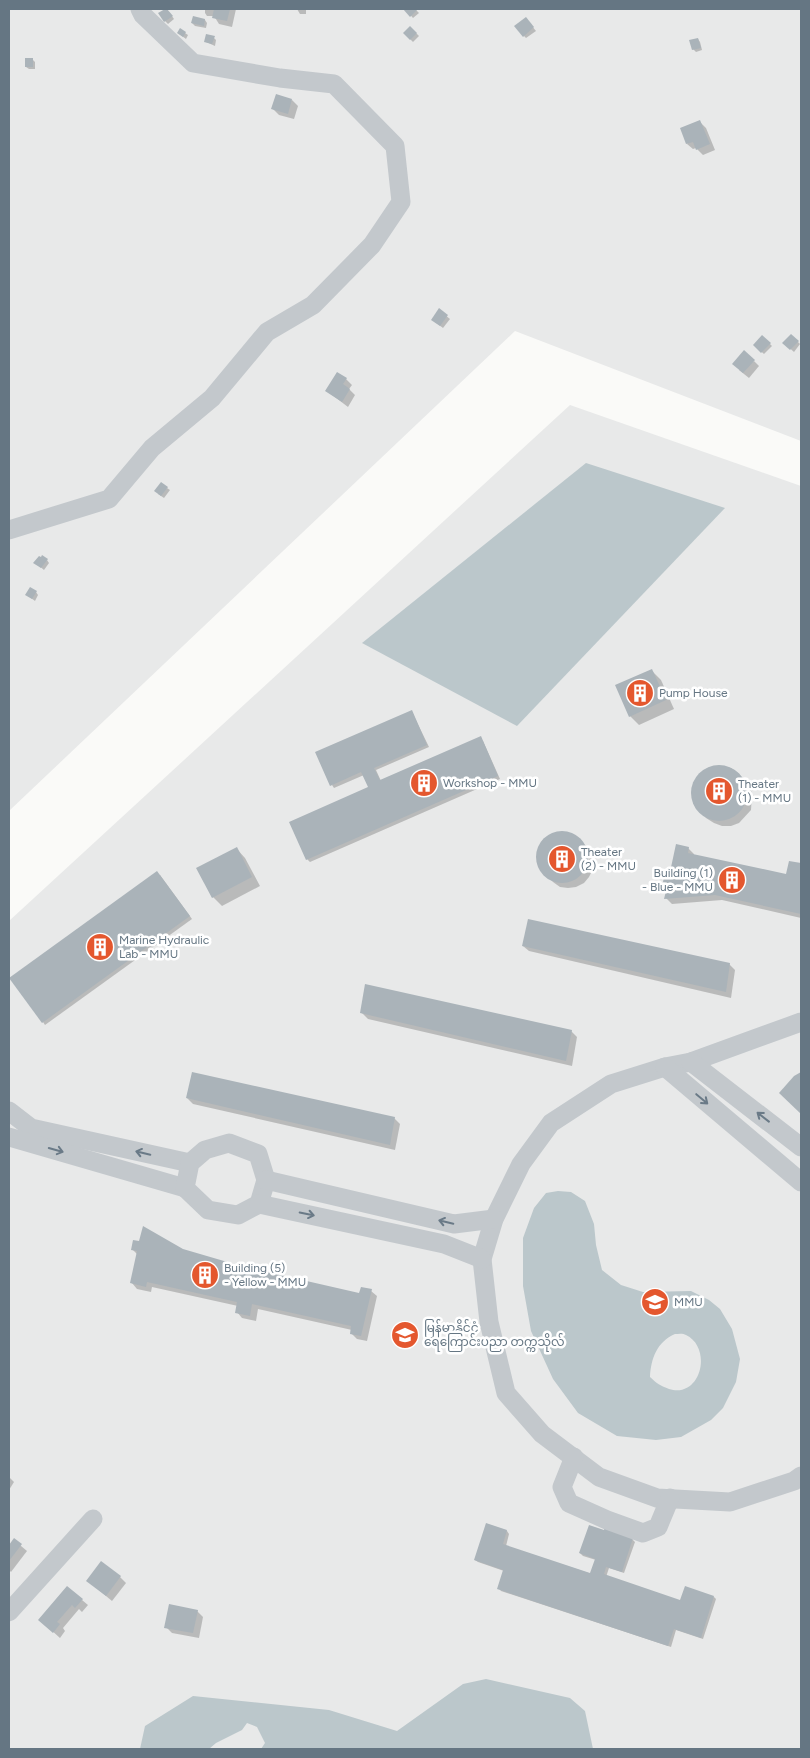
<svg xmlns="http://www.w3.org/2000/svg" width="810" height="1758" font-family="Figtree,'Noto Sans Myanmar',sans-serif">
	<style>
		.built { fill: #e8e9e9 }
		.water { fill: #bbc7cb; fill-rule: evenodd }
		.shadow { fill: #0003 }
		.building { fill: #aab3b9 }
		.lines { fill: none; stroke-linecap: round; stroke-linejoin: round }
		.minor { stroke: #c3c8cc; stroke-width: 19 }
		.oneway { stroke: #6a7a87 }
		.labels { text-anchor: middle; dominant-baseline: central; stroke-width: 5; stroke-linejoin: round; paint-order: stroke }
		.poi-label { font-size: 12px; fill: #657683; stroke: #fff; text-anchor: start }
	</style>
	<rect width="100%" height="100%" fill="#fafaf8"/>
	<g class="built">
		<polygon points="9,9 801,9 801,441 515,331 9,811"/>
		<polygon points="570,405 801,486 801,1749 9,1749 9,921"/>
	</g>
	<g class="water">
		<polygon points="586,463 725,508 517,726 362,643"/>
		<path d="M558,1191l13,1 14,9 9,23 2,21 6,25 19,15 22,7 48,-1 18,9 11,9 12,20 8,30 -4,23 -13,26 -12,12 -30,17 -25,3 -39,-4 -39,-23 -25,-34 -22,-48 -8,-45v-48l11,-30 12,-15zM675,1334c3,0 8,-1 11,1 27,13 15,64 -17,54 -8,-3 -13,-6 -19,-12 1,-19 7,-35 25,-43z"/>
		<polygon points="486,1679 570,1698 585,1711 593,1749 261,1749 265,1743 257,1727 247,1723 242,1730 216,1743 209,1749 140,1749 145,1726 193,1696 329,1710 397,1731 463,1684"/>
	</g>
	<g class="shadow">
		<polygon points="205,9 236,9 232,27 219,24 214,16 207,16 205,13"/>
		<polygon points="297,9 306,9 306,14 300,14"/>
		<polygon points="405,9 415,9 419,13 413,18"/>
		<polygon points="169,12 174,19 168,24 165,21"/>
		<polygon points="194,18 205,20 207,23 206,28 195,26 192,23"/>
		<polygon points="528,21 536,31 526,38 524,36"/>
		<polygon points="410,27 419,36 413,42 404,33"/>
		<polygon points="178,33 185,33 188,35 186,39"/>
		<polygon points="214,38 216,40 215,46 206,42"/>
		<polygon points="698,39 700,42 702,50 696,52 693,49"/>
		<polygon points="32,59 35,62 35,69 29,69 26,67"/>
		<polygon points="292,100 298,106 294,119 279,115 273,109"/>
		<polygon points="700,122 706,128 715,150 703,155 696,148 693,149 687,144"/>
		<polygon points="439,310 450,319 443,328 435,322"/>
		<polygon points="791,335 800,344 794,352 784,343"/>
		<polygon points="762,336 772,346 764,354 754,345"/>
		<polygon points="754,361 759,366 749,378 739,370"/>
		<polygon points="346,379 352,385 349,389 355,395 348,407 327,391"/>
		<polygon points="167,488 170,490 164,498 158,494"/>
		<polygon points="47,560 49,563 44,570 38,565"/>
		<polygon points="36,592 38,595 35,601 27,595"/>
		<polygon points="652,671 661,680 674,709 639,725 630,716"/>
		<polygon points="412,712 429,747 376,770 381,781 483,741 500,779 310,862 307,859 370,788 364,775 334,788 332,785"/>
		<polygon points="715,766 731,768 738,773 750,786 752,794 751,810 739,823 731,826 722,826 714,823 706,818 695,804 693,795 693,787 701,773"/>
		<polygon points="561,833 569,834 577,837 589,849 592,856 592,871 589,877 584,883 576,887 568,888 560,887 553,882 541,869 538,862 538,853 540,845 546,839 553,834"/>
		<polygon points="236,848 245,858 260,886 222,906 213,897"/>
		<polygon points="688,848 694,854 694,856 787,875 790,862 801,865 801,918 722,900 672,904 666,898 669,886 664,882"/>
		<polygon points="160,875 192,919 45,1025 43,1022"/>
		<polygon points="523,946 729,964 735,970 731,998 529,951"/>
		<polygon points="362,1013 571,1031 577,1037 572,1066 368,1019"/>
		<polygon points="187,1098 394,1118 400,1124 395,1150 193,1104"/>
		<polygon points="132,1249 182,1250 241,1267 360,1294 371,1291 377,1296 367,1341 357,1339 351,1333 352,1330 258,1309 256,1321 242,1318 237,1312 238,1306 152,1287 151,1292 137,1289 132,1283 138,1255"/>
		<polygon points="9,1477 14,1482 9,1490"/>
		<polygon points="487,1525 507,1531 509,1534 506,1546 591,1574 596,1560 583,1556 580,1553 632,1539 635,1542 624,1573 609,1568 606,1577 681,1602 714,1597 716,1599 703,1639 676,1630 671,1647 501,1591 499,1588 504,1571 478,1562 475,1560"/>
		<polygon points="14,1540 27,1551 11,1572 9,1570 9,1547"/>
		<polygon points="120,1577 126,1583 112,1601 88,1581"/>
		<polygon points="82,1600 88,1605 82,1612 79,1609 63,1628 65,1631 60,1638 40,1620"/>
		<polygon points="197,1611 203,1617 199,1638 172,1633 166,1627"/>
	</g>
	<g class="building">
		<polygon points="165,9 167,9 173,16 164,22 158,13"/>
		<polygon points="214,9 230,9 227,21 212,18"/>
		<polygon points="403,9 416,9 417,10 410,17"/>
		<polygon points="193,16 205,19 204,26 191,23"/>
		<polygon points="526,17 534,27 523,37 514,26"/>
		<polygon points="410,26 417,33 410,40 403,33"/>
		<polygon points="180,28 186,32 183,37 177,33"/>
		<polygon points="206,34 215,36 212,44 204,42"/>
		<polygon points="698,38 701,48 692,50 689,40"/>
		<rect x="25" y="58" width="8" height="9"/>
		<polygon points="276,94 292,99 288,114 271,109"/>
		<polygon points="700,120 710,144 696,150 693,142 686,144 680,128"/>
		<polygon points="439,308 448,315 440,326 431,320"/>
		<polygon points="791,334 799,341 790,350 782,343"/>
		<polygon points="762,335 771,343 761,353 753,345"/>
		<polygon points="744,350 755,360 743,373 732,364"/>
		<polygon points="337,372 347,378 343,384 350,389 342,402 325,391"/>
		<polygon points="161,482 168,487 161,496 154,491"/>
		<polygon points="42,555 48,559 41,568 33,563 39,556 41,557"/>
		<polygon points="30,587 37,591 32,599 25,595"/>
		<polygon points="652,669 666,700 629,717 615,685"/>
		<polygon points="412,710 427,745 374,768 380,780 481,736 498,776 306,860 289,822 368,787 361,772 330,786 315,752"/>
		<circle cx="719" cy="793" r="28"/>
		<circle cx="562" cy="857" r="26"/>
		<polygon points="676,844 689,847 688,853 786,874 789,861 801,863 801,914 715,895 664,899 668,883 663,882 665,871 670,872"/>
		<polygon points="237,847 252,877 212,898 196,868"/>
		<polygon points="157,871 190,916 42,1023 9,978"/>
		<polygon points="528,919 730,963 726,992 522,946"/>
		<polygon points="365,984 572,1030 566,1061 360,1013"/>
		<polygon points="192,1072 395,1117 390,1145 186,1098"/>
		<polygon points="801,1072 801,1114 779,1093 794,1076"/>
		<polygon points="143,1226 183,1249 241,1266 359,1293 361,1287 372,1289 361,1336 350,1334 351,1326 252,1304 250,1316 235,1313 237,1302 147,1282 146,1287 130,1283 137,1251 131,1250 133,1240 139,1241"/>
		<polygon points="609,1515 633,1538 622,1572 606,1567 604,1574 680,1600 685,1586 714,1596 701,1638 674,1629 668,1646 497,1589 503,1570 474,1560 486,1523 507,1530 503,1544 590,1573 595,1559 579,1553 589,1525 604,1530"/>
		<polygon points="14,1538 22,1544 9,1561 9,1545"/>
		<polygon points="101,1561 121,1576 106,1596 86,1581"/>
		<polygon points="67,1586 83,1599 75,1608 72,1605 57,1622 60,1624 53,1633 38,1620"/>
		<polygon points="169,1604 198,1610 193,1633 164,1628"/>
	</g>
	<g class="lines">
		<g class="minor">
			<polyline points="9,530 109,499 152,448 212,398 267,332 313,305 372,245 401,202 395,146 334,84 280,78 193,63 143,15 140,9"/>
			<polyline points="801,1022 691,1062 665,1067 611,1084 551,1123 521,1164 494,1219 482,1259 489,1322 506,1393 542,1434 599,1477 657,1498 730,1502 794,1481 801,1476"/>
			<polyline points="691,1062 801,1147"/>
			<polyline points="665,1067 801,1182"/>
			<polyline points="9,1111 31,1128 190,1163"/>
			<polyline points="9,1137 185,1188"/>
			<polygon points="229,1143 258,1154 266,1180 259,1204 238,1215 208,1210 185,1188 190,1163 205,1150"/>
			<polyline points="266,1180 454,1224 494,1219"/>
			<polyline points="259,1204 444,1244 482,1259"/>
			<polyline points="574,1457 562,1487 569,1503 607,1520 643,1533 658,1527 670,1498"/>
			<polyline points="9,1612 93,1519"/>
		</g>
	</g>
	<defs><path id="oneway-shaft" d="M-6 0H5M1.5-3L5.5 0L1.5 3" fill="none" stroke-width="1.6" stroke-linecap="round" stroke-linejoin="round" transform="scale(1.25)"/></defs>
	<g class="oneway">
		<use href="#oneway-shaft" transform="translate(702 1099) rotate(40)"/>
		<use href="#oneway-shaft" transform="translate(763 1117) rotate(-142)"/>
		<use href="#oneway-shaft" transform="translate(56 1150) rotate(16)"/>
		<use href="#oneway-shaft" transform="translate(143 1153) rotate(-167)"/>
		<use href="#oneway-shaft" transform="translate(307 1214) rotate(12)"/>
		<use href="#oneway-shaft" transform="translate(446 1222) rotate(-167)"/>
	</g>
	<defs>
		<g id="building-disc" transform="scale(1.4375)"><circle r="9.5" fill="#e4572e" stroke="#fff"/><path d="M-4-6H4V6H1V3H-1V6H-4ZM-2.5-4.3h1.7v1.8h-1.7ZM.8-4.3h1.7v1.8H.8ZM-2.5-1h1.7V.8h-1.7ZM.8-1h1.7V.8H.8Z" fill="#fff"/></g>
		<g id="school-disc" transform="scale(1.4375)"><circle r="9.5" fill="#e4572e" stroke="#fff"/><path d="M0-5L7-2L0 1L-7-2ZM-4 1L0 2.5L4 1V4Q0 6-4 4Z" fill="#fff"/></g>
		<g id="university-disc" transform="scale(1.4375)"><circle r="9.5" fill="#e4572e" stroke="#fff"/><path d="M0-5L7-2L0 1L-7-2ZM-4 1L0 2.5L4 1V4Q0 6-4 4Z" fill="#fff"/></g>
	</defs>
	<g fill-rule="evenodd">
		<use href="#building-disc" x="640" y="693"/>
		<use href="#building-disc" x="424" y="783"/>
		<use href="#building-disc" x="719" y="791"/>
		<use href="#building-disc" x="562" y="859"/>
		<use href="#building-disc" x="732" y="880"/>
		<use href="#building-disc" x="100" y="947"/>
		<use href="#building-disc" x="205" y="1275"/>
		<use href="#school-disc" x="655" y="1302"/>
		<use href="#university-disc" x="405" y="1335"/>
	</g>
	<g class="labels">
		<g class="poi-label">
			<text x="659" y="693">Pump House</text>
			<text x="443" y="783">Workshop - MMU</text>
			<text x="738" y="784">Theater<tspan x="738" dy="14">(1) - MMU</tspan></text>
			<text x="581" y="852">Theater<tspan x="581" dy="14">(2) - MMU</tspan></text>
			<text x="713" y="873" text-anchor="end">Building (1)<tspan x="713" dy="14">- Blue - MMU</tspan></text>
			<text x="119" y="940">Marine Hydraulic<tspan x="119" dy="14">Lab - MMU</tspan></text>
			<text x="224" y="1268">Building (5)<tspan x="224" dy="14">- Yellow - MMU</tspan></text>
			<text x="674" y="1302">MMU</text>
			<text x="424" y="1328">မြန်မာနိုင်ငံ<tspan x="424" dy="14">ရေကြောင်းပညာ တက္ကသိုလ်</tspan></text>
		</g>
	</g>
	<rect width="810" height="1758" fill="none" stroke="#657683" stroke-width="20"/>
</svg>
